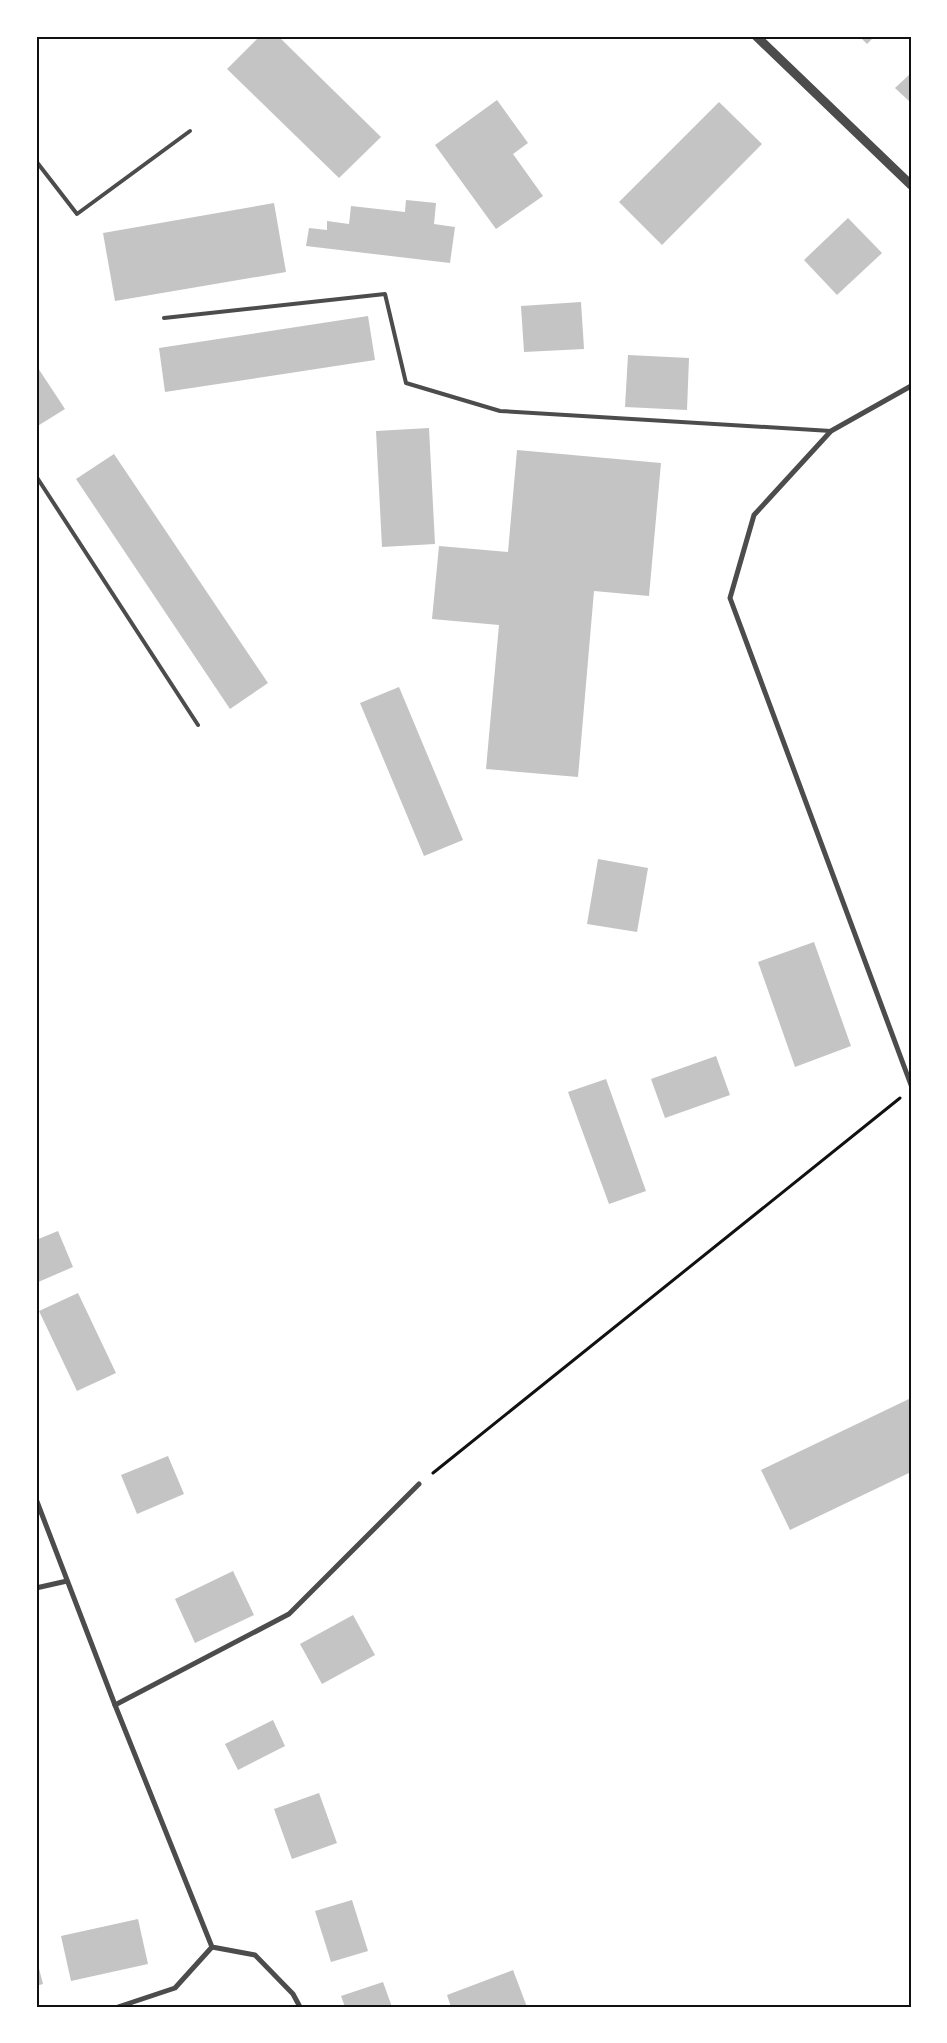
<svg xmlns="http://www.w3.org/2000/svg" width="947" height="2043" font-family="'Noto Sans',sans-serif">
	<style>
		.building { fill: #c4c4c4 }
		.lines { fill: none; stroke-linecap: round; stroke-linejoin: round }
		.path { stroke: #111; stroke-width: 3 }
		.service { stroke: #4c4c4c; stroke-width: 4 }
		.minor { stroke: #4c4c4c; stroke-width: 5 }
		.tertiary { stroke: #4c4c4c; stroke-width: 9 }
		.neatline { fill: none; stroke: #111; stroke-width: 2 }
	</style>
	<rect width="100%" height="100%" fill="#fff"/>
	<g class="building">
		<polygon points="260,36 278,36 381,137 339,178 227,69"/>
		<polygon points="859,36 875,36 867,44"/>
		<polygon points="911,73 911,103 895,88"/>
		<polygon points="497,100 528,143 513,154 543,196 496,229 435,145"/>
		<polygon points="719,102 762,144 662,245 619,202"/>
		<polygon points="406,200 436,203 434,224 455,227 450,263 306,246 309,228 327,230 327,221 349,224 351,206 405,212"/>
		<polygon points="274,203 286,272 115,301 103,233"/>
		<polygon points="848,218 882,253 837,295 804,260"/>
		<polygon points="581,302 584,349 524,352 521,306"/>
		<polygon points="368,316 375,360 165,392 159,348"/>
		<polygon points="628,355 689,358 687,410 625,407"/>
		<polygon points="36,365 65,409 36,427"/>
		<polygon points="429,428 435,544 382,547 376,431"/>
		<polygon points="517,450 661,463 649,596 594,591 578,777 486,769 499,625 432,619 439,546 508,552"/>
		<polygon points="114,454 268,683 230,709 76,479"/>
		<polygon points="399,687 463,840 424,856 360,703"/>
		<polygon points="598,859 648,868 637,932 587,924"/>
		<polygon points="814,942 851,1046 795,1067 758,962"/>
		<polygon points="716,1056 730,1095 665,1118 651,1079"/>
		<polygon points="606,1079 646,1191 609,1204 568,1092"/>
		<polygon points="58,1231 73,1267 36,1283 36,1240"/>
		<polygon points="78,1293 116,1373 77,1391 39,1311"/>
		<polygon points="911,1398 911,1472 790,1530 761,1470"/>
		<polygon points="168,1456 184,1494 137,1514 121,1475"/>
		<polygon points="233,1571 254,1615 195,1643 175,1599"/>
		<polygon points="353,1615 375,1655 322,1684 300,1644"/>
		<polygon points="273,1720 285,1746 238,1770 225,1744"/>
		<polygon points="319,1793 337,1843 292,1859 274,1809"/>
		<polygon points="352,1900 368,1951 331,1962 315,1911"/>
		<polygon points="138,1919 148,1964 71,1981 61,1936"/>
		<polygon points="36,1957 43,1984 36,1986"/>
		<polygon points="513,1970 527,2007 451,2007 447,1995"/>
		<polygon points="383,1982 392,2007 345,2007 341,1996"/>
	</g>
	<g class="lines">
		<polyline class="path" points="433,1473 900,1098"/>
		<g class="service">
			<polyline points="36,161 77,214 190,131"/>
			<polyline points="164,318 385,294 406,383 500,411 831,431"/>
			<polyline points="36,476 198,725"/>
		</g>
		<g class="minor">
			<polyline points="911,386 831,431 754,515 730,598 911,1085"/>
			<polyline points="36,1499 115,1705 212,1947 255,1955 293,1994 300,2007"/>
			<polyline points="36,1588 67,1581"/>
			<polyline points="115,1705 289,1614 419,1484"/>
			<polyline points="118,2007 175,1988 212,1947"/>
		</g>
		<polyline class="tertiary" points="756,36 911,185"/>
	</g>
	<rect width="947" height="2043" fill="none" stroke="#ffffff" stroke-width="75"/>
	<rect x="38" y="38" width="872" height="1968" class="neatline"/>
</svg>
